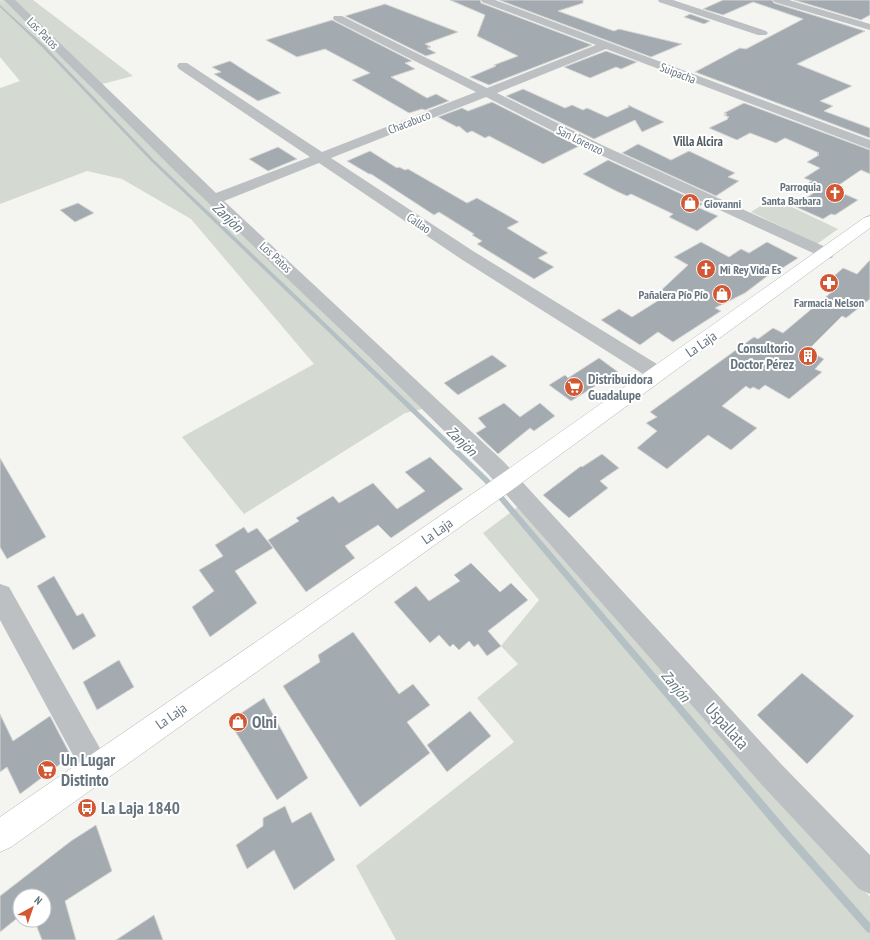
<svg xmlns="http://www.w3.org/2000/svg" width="870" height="940" font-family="'PT Sans Narrow',sans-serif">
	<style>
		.green { fill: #d4d9d1 }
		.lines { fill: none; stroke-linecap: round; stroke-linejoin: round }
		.stream { fill: #b5c0c4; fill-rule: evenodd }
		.building { fill: #a4abb0; stroke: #d6d6d4 }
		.major-casing { stroke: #b0b4b7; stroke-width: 1 }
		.minor { fill: #bcc0c3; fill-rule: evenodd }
		.major { fill: #fff; fill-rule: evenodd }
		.labels { text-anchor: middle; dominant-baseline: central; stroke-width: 4; stroke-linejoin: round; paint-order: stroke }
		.far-street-label { font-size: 12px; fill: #66747f; stroke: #fff }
		.far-poi-label { font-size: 12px; font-weight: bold; fill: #66747f; stroke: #fff; text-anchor: end }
		.far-neighbourhood-label { font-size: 13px; font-weight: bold; fill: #535d65; stroke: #fff }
		.street-label { font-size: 14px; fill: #66747f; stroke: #fff }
		.poi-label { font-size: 14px; font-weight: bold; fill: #66747f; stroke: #fff; text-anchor: end }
		.water-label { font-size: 15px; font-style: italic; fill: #62757c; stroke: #fff }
		.near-poi-label { font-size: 17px; font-weight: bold; fill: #66747f; stroke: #fff; text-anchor: start }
		.near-street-label { font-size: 17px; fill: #66747f; stroke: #fff }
	</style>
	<rect width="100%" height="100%" fill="#f4f4f1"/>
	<g class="green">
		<polygon points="0,0 6,5 1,0 33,0 133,76 91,87 422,409 405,413 244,514 182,437 314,364 191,219 122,179 87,171 0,204 0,88 20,81 0,57"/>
		<polygon points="773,198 838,229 817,244 751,212"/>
		<polygon points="523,503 581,579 870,897 870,940 396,940 356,866 514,742 477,698 518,664 501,646 539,600 483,533"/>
	</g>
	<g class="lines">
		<polygon class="stream" points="0,5 44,45 153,159 488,478 790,832 870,923 870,933 867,932 784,838 484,482 151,161 42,47 0,7"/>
	</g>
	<g class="building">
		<polygon points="450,0 480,0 481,3 592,45 489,85 470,77 496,66 494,65 518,56 477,36 485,15"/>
		<polygon points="499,0 583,0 583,3 558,11 614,31 619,29 682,44 651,57"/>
		<polygon points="723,0 772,0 774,3 865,31 797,64 852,86 820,101 833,106 824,111 870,128 870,138 695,72 740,48 746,49 803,19 753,2 723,15 703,9"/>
		<polygon points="794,0 870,0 870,15 861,20"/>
		<polygon points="385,4 458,32 425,44 431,47 427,48 436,53 426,56 345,16"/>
		<polygon points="690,14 710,21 704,24 684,17"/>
		<polygon points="332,20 412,61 405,63 415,69 391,77 427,98 436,94 449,101 425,110 422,109 409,113 352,80 370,73 325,49 297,57 266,40"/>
		<polygon points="606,51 637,62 621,69 616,67 590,78 564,67"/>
		<polygon points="230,61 247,72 281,93 258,101 214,74 221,72 212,67"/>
		<polygon points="523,89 565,108 572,105 583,110 587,108 607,117 629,107 628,105 664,122 642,132 635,120 594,139 506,96"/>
		<polygon points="492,102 579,146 543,164 489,136 485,138 472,131 467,133 459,126 457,127 438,117 462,108 468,111"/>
		<polygon points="744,103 870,150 870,174 861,170 833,189 858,200 835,215 831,214 823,219 794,206 815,192 803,186 812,181 804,178 820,168 807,162 819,155 817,154 819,153 785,138 776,143 750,133 737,140 709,128 728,119 727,118 729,117 724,115 727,114 724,113"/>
		<polygon points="638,144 671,160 689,151 735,173 728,177 739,181 716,196 622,153"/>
		<polygon points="278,147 297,159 268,171 249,159"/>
		<polygon points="370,151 397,168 399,167 405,170 408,169 467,203 477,198 519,222 507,228 548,253 538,258 554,267 534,279 477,244 482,241 472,235 474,234 439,212 434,215 371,174 369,174 347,161"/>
		<polygon points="608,160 703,204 697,207 718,216 697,231 669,217 673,214 631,194 627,196 616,191 583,174"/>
		<polygon points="78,203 94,213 75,222 60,210"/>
		<polygon points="701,242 729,257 741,249 749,253 767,242 798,258 781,269 778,268 745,293 715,308 721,311 673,342 658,332 640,345 601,320 619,309 632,317 659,300 654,297 688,265 674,257"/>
		<polygon points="870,260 870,299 846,318 842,316 810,348 816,350 813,353 824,359 815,369 822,372 789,399 765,385 759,390 753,387 750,389 746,386 722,406 757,428 731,450 708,435 667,469 637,448 657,431 646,423 657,417 650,412 754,337 758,339 773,328 783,333 834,290 824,285 843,268 857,274"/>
		<polygon points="492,355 507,366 458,395 444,383"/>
		<polygon points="599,358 618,372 571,401 549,385 565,375 568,378"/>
		<polygon points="504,403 520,417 540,403 555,416 534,431 530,428 498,454 476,433 486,427 478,418"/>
		<polygon points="602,454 619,468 600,481 608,488 569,518 543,495 581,466 582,467"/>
		<polygon points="430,457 463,489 391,538 378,525 345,546 355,558 306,592 268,540 299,521 296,518 333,496 339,503 373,483 397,509 425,491 405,472"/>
		<polygon points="0,458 46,537 7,559 0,547"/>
		<polygon points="244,527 248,533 257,528 273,548 235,571 257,603 210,637 192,607 214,591 199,570 223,556 215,545"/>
		<polygon points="471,563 500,592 511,583 528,600 488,631 501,646 487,656 478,644 474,647 469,641 459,650 453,644 450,647 439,635 430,643 394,602 416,586 429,601 460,581 454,575"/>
		<polygon points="54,576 77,616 83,613 96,636 73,650 37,586"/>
		<polygon points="353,632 399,694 413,684 430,705 407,722 430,753 360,807 283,686 320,662 318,655"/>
		<polygon points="119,660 134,687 97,710 83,682"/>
		<polygon points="802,673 854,716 807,764 757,715"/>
		<polygon points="264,698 308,778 277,800 229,721"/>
		<polygon points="470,711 491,736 447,772 427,745"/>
		<polygon points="0,714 13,741 50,716 71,756 20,794 7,767 0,772"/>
		<polygon points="285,806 292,823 311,812 335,860 294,890 274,850 247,869 236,845 263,826 263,818"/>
		<polygon points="96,825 112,871 65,901 76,940 42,940 34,920 44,920 44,896 20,896 20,916 0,932 0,896 71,841"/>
		<polygon points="154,915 163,940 116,940"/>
	</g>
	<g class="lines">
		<g class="major-casing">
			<polygon id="major" points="870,216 870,228 516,487 11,847 0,852 0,817 500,475 864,218"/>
		</g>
		<g class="minor">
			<polygon points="4,0 15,0 216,193 310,157 179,69 177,66 179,63 187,63 322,152 476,92 334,20 333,18 334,16 342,16 487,88 596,45 482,2 481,0 495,0 870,140 870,149 606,49 497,93 602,145 832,250 834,254 832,258 826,259 592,151 486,97 331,158 473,251 665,369 668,374 665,379 658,381 651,379 461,259 319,163 224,201 504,462 782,765 870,855 870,894 859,889 762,785 488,474 368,356 174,170"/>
			<polygon points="658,0 673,0 766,31 768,33 766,35 758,35 659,2"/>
			<polygon points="773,0 789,0 870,24 870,30 774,2"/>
			<polygon points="0,584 9,587 106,759 111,769 106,779 96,784 86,779 0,620"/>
		</g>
		<use href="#major" class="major"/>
	</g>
	<defs>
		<g id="church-disc" transform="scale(1)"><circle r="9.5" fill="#d25833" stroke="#fff"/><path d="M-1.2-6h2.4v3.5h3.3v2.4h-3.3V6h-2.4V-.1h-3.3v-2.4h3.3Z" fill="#fff"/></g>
		<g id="shop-disc" transform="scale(1)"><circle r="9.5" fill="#d25833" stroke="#fff"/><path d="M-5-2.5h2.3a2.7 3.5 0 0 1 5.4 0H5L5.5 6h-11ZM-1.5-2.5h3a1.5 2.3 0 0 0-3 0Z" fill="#fff"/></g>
		<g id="pharmacy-disc" transform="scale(1)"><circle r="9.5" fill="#d25833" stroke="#fff"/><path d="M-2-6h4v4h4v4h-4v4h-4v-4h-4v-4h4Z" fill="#fff"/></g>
		<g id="building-disc" transform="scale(1)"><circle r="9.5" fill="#d25833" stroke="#fff"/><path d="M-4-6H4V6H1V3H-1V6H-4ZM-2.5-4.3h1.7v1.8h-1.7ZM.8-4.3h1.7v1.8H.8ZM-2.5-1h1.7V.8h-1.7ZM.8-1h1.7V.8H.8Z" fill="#fff"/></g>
		<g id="supermarket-disc" transform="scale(1)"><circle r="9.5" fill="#d25833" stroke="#fff"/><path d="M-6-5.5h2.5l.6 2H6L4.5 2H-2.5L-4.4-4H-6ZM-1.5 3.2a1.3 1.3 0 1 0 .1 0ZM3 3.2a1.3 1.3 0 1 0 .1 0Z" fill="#fff"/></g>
		<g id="bus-disc" transform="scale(1)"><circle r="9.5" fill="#d25833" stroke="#fff"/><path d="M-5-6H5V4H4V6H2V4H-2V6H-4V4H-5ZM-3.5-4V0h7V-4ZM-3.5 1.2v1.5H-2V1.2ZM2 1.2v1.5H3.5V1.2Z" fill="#fff"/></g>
	</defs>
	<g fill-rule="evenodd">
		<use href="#church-disc" x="835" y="193"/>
		<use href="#shop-disc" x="690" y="203"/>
		<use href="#church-disc" x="706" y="269"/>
		<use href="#pharmacy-disc" x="829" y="283"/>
		<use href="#shop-disc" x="722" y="294"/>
		<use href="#building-disc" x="808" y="356"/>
		<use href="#supermarket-disc" x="574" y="387"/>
		<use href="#shop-disc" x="238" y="722"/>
		<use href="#supermarket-disc" x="47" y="770"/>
		<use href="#bus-disc" x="87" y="808"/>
	</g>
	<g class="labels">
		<g class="far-street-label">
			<text transform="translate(43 33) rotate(45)">Los Patos</text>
			<text transform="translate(678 73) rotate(21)">Suipacha</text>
			<text transform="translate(409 122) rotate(-21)">Chacabuco</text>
			<text transform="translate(580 140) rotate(26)">San Lorenzo</text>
			<text transform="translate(419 223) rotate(34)">Callao</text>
			<text transform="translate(276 257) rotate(43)">Los Patos</text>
		</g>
		<g class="far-poi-label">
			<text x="821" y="186">Parroquia<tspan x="821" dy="14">Santa Barbara</tspan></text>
			<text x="704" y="203" text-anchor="start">Giovanni</text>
			<text x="720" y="269" text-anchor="start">Mi Rey Vida Es</text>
			<text x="708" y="294">Pañalera Pío Pío</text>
			<text x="829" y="302" text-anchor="middle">Farmacia Nelson</text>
		</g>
		<g class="far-neighbourhood-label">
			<text x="698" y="141">Villa Alcira</text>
		</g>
		<g class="street-label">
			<text transform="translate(701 344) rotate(-35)">La Laja</text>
			<text transform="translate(437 531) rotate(-35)">La Laja</text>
			<text transform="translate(171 716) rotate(-35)">La Laja</text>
		</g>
		<g class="poi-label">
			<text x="794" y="348">Consultorio<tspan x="794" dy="16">Doctor Pérez</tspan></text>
			<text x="588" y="379" text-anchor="start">Distribuidora<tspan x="588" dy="16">Guadalupe</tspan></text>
		</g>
		<g class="water-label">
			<text transform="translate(228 217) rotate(44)">Zanjón</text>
			<text transform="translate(462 441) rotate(44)">Zanjón</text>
			<text transform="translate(676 686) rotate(50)">Zanjón</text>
		</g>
		<g class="near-poi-label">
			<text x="252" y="722">Olni</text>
			<text x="61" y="760">Un Lugar<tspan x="61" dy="20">Distinto</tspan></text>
			<text x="101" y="808">La Laja 1840</text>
		</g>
		<g class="near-street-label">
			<text transform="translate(727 726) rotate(48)">Uspallata</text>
		</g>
	</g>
	<g transform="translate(32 908) rotate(40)"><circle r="19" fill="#ffffff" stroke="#c2c7cc"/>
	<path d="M0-3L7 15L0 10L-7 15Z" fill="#d25833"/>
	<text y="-6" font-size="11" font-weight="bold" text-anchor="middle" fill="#66747f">N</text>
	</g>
</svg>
